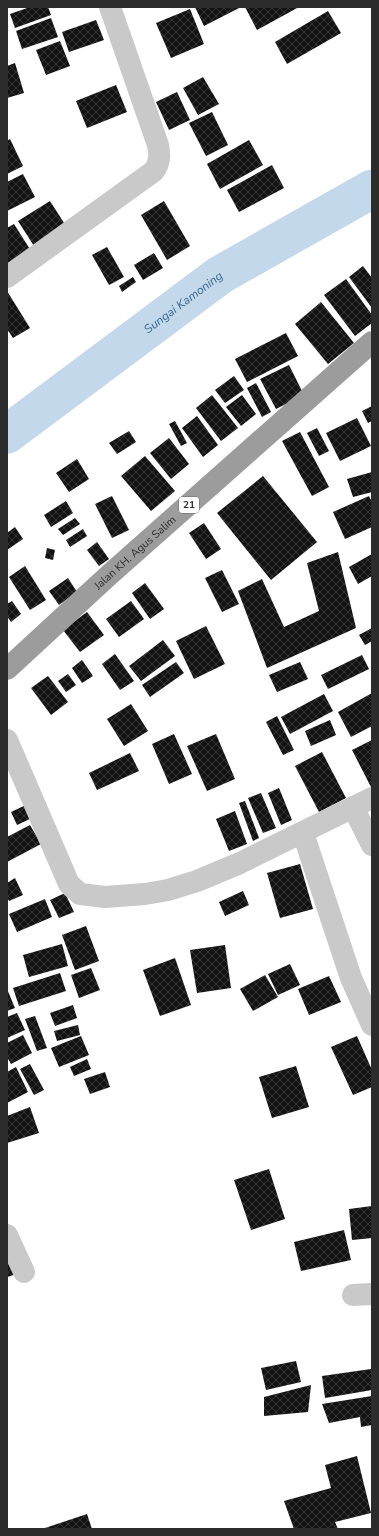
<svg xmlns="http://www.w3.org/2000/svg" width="379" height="1536" font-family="'Nunito Sans',sans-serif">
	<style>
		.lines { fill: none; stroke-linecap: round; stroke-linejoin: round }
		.river { stroke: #c3d9eb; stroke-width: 39 }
		.building { fill: url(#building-cross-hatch) }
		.minor { stroke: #c9c9c9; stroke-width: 22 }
		.trunk { stroke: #9c9c9c; stroke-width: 22 }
		.labels { text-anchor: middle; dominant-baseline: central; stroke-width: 4; stroke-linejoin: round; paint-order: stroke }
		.shield { fill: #fff; stroke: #6b6b6b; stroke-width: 1 }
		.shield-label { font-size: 10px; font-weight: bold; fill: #2c2c2c }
		.street-label { font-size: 11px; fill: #2c2c2c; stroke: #fff }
		.water-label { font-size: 12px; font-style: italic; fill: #38678f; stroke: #fff }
	</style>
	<defs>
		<pattern id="building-cross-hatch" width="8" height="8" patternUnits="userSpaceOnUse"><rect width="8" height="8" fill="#131313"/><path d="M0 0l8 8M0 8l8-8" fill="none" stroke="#363636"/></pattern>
	</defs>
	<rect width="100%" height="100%" fill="#fff"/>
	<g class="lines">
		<path class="river" id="s1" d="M7,434l213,-159 152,-86"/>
	</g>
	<g class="building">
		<polygon points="30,7 48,7 51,15 15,28 10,14"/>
		<polygon points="195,7 241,7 204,26"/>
		<polygon points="245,7 299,7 257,30"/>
		<polygon points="190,9 204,44 171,58 156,23"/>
		<polygon points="328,11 341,33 287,64 275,42"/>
		<polygon points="51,18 58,37 22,49 16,31"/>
		<polygon points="96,20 104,40 69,52 62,32"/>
		<polygon points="60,41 70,66 46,75 36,50"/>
		<polygon points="15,63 24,93 7,98 7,66"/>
		<polygon points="203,77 219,104 198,115 183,88"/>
		<polygon points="116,85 127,112 87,128 76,101"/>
		<polygon points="177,92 190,120 169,130 156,102"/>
		<polygon points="212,112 228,145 206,156 189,123"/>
		<polygon points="10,139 23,166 7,174 7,141"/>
		<polygon points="249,140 263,165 220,189 207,164"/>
		<polygon points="272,165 284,188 239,212 227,190"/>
		<polygon points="23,174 35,197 7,211 7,182"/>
		<polygon points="50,201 66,226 34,246 18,221"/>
		<polygon points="164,201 190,246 167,260 141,215"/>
		<polygon points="14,224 33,254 11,268 7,261 7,228"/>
		<polygon points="107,247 124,277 109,285 92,255"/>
		<polygon points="154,253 163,268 143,280 134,265"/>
		<polygon points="363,266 372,278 372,308 349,277"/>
		<polygon points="133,277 136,282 122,292 119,286"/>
		<polygon points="346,279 372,315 372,323 355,336 324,295"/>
		<polygon points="7,291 30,328 13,338 7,329"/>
		<polygon points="321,302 354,343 328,364 295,324"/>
		<polygon points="286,333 298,356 247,382 235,359"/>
		<polygon points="289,365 304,395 276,409 260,379"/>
		<polygon points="234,376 244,390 225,403 215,390"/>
		<polygon points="256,383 271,412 262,417 247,388"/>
		<polygon points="212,395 238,428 221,441 196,408"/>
		<polygon points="242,395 256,414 241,426 226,407"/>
		<polygon points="372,406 372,421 368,423 362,411"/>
		<polygon points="197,416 218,445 203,457 182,428"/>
		<polygon points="357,418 371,446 340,461 326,433"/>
		<polygon points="175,421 187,443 181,446 169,424"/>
		<polygon points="317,428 329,451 319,456 307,433"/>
		<polygon points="129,431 136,442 117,454 109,443"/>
		<polygon points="300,432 329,487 312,496 282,441"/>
		<polygon points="169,438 189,464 171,479 150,453"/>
		<polygon points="145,456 175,491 151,511 121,476"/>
		<polygon points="77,459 89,479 69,492 56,473"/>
		<polygon points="372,472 372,492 353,497 347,479"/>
		<polygon points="263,476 317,542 271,580 217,513"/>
		<polygon points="112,496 129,530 112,538 95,504"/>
		<polygon points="369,496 372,502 372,527 345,539 333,512"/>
		<polygon points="66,501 73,513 51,527 44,515"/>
		<polygon points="75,518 80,524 63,535 58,529"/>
		<polygon points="204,523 221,549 206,559 189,533"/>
		<polygon points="15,527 23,539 7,550 7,533"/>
		<polygon points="83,529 87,536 70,547 66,540"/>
		<polygon points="97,542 109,559 99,566 87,550"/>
		<polygon points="47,548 55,550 53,560 45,558"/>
		<polygon points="338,552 356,628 267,668 238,591 262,579 284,627 319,611 307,563"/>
		<polygon points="372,554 372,576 358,584 349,567"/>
		<polygon points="25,566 46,600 30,610 9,577"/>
		<polygon points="222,570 239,604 222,612 205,578"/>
		<polygon points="68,578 77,592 59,605 49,591"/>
		<polygon points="145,583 164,609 150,619 132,593"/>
		<polygon points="12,601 21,614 11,622 7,616 7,604"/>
		<polygon points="131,601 144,619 119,637 106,619"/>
		<polygon points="87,612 104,635 80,652 63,630"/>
		<polygon points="206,626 225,664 194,679 176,641"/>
		<polygon points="372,628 372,641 365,645 359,635"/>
		<polygon points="163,640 175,656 141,681 129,666"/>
		<polygon points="115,654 134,681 120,690 102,664"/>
		<polygon points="362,655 369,669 328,689 321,675"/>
		<polygon points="82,660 93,676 82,683 72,668"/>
		<polygon points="176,662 184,673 150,697 142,685"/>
		<polygon points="300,662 308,679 277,692 269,675"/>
		<polygon points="68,674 76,685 66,692 58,681"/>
		<polygon points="48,676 68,702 51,715 31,688"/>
		<polygon points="372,693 372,726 351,737 338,712"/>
		<polygon points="324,694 333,711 290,734 281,717"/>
		<polygon points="131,704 148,731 124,746 107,719"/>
		<polygon points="277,716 294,750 283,755 266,722"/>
		<polygon points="330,720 336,735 311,746 305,731"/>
		<polygon points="174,734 192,774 169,784 152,744"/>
		<polygon points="216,734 235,779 207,791 187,746"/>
		<polygon points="372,740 372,786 371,787 352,750"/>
		<polygon points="322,752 346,798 319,812 295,766"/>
		<polygon points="130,753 139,771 97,790 89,773"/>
		<polygon points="279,788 292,820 281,825 268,793"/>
		<polygon points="261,793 276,828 263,833 248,798"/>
		<polygon points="245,801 259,838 253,841 239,803"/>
		<polygon points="28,804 34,817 17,825 11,812"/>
		<polygon points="235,811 247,844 229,851 216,819"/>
		<polygon points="30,825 41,844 7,862 7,837"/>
		<polygon points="300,864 313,909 280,918 267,873"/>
		<polygon points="15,878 23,895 9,901 7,897 7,883"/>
		<polygon points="243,891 249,905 225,916 219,902"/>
		<polygon points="65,893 74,912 59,918 50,900"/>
		<polygon points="45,899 52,917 17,932 9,914"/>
		<polygon points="86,926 99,961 75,970 62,935"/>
		<polygon points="62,944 68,966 29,977 23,955"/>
		<polygon points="225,945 231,988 197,993 190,950"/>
		<polygon points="175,958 191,1005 160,1016 143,970"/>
		<polygon points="290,964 300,985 278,995 268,974"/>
		<polygon points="91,968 100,990 79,998 71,975"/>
		<polygon points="60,973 66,991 19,1006 13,988"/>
		<polygon points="265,975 278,997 253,1011 240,989"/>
		<polygon points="329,976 341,1002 309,1015 298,989"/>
		<polygon points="7,989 15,1008 7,1011"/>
		<polygon points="73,1005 77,1018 55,1026 50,1013"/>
		<polygon points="17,1013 25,1030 7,1038 7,1017"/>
		<polygon points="35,1016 47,1048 37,1051 25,1019"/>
		<polygon points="78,1025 80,1035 57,1041 54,1031"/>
		<polygon points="23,1035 32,1053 11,1064 7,1057 7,1043"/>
		<polygon points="81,1036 89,1055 59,1067 51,1048"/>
		<polygon points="357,1036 372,1070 372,1087 353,1095 331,1047"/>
		<polygon points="87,1059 91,1069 74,1076 70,1067"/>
		<polygon points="30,1064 44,1090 34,1095 20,1069"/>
		<polygon points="296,1066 309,1107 272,1118 259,1077"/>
		<polygon points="16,1067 28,1092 7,1103 7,1072"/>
		<polygon points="105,1072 110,1087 90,1094 84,1079"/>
		<polygon points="30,1107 39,1133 7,1143 7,1116"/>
		<polygon points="269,1169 285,1219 251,1230 234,1180"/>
		<polygon points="372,1206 372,1238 352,1240 349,1209"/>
		<polygon points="344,1230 351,1260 301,1271 294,1242"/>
		<polygon points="7,1259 17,1274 7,1277"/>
		<polygon points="296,1361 301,1382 266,1390 261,1368"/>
		<polygon points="371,1369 372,1390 325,1398 322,1376"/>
		<polygon points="311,1385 308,1412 264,1416 264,1397"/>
		<polygon points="372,1396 372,1425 361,1427 360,1417 329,1423 322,1404"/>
		<polygon points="357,1456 371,1513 335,1522 338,1529 294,1529 284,1501 331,1488 325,1465"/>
		<polygon points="87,1514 92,1529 42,1529"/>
	</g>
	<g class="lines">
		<g class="minor">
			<path d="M7,277l147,-106c6,-9 6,-16 4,-26l-48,-138"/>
			<polyline points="7,740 69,884 80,894 105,897 145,894 168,890 197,881 240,863 372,798"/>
			<polyline points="353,807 372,845"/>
			<polyline points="303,833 351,978 372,1025"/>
			<polyline points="7,1235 24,1272"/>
			<polyline points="353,1295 372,1294"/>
		</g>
		<path class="trunk" id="s2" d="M7,669l101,-93 264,-234"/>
	</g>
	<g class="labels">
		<rect class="shield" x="179" y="497" width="20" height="16" rx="3"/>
		<g class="shield-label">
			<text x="189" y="505">21</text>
		</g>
		<g class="street-label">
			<text stroke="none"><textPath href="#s2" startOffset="173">Jalan KH. Agus Salim</textPath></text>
		</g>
		<g class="water-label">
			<text stroke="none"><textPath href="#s1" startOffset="220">Sungai Kamoning</textPath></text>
		</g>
	</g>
	<rect width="379" height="1536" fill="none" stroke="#2c2c2c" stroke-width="16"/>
</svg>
